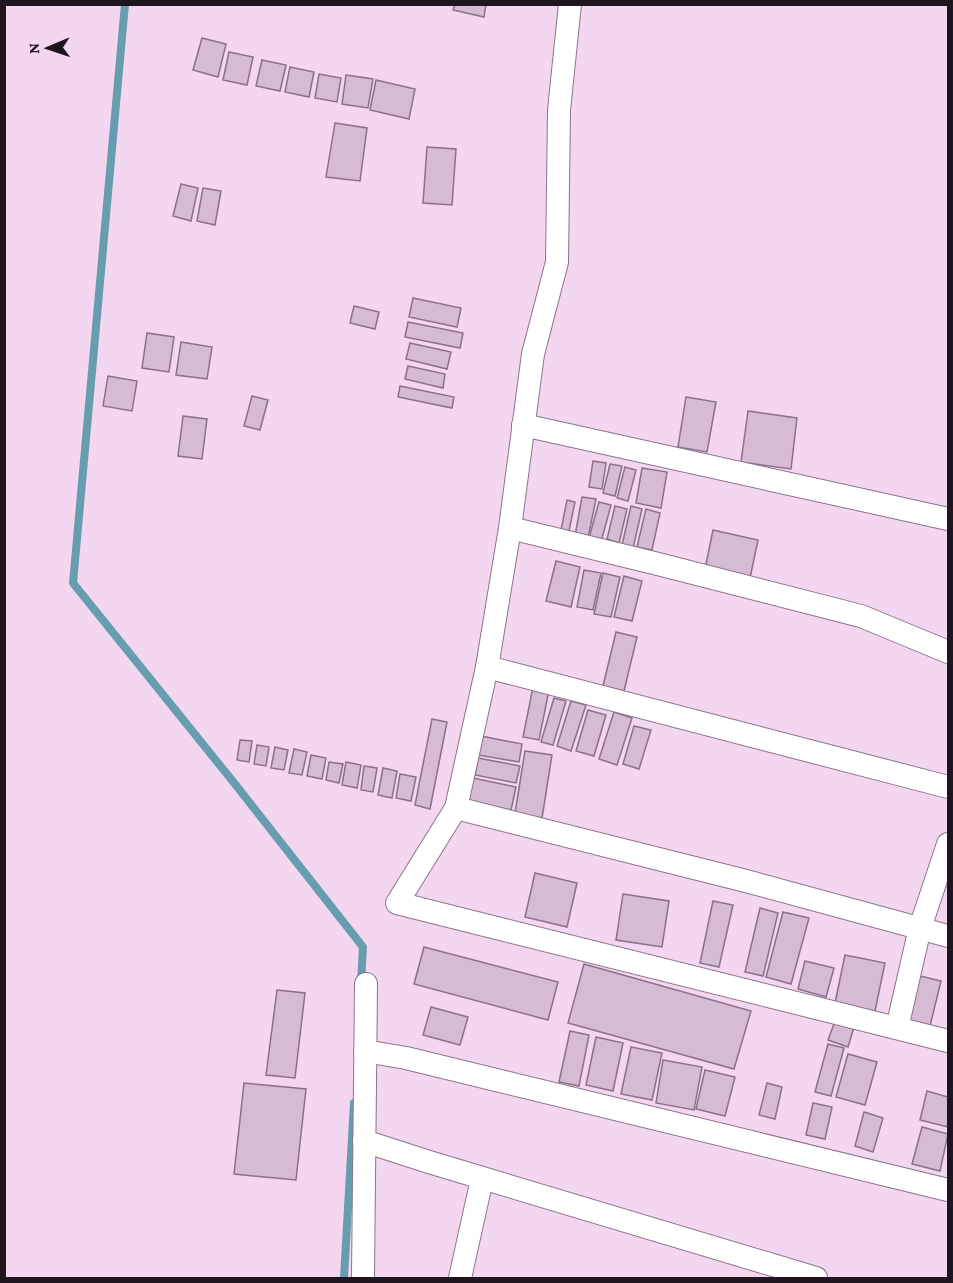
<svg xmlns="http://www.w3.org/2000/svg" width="953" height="1283" font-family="'Crimson Pro',serif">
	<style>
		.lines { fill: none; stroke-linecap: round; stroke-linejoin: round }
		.stream { stroke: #669eb0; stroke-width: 8 }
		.building { fill: #d6bbd4; stroke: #8a7188; stroke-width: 1.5 }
		.minor-casing { stroke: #8c738b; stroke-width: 24 }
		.minor { stroke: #fff; stroke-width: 22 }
	</style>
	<rect width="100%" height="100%" fill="#f3d7f1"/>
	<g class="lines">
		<g class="stream">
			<polyline points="125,4 73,583 235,784 363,947 361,983"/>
			<polyline points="344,1278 354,1103"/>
		</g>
	</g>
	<g class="building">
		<polygon points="455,4 486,4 484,17 453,10"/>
		<polygon points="202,38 226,44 218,77 193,70"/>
		<polygon points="229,52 253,57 247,85 223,80"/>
		<polygon points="262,60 286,65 280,91 256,86"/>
		<polygon points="290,67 314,72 309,97 285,92"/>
		<polygon points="319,74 341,78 337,102 315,98"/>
		<polygon points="346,75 373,79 368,108 342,104"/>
		<polygon points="376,80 415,89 409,119 370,110"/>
		<polygon points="335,123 367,128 360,181 326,177"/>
		<polygon points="427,147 456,149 452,205 423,203"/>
		<polygon points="181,184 198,188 191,221 173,216"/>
		<polygon points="203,188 221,191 215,225 197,221"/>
		<polygon points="413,298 461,308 457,327 409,317"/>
		<polygon points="354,306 379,312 375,329 350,323"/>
		<polygon points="408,322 463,333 460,348 405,337"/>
		<polygon points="147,333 174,337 169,372 142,368"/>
		<polygon points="181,342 212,347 207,379 176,375"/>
		<polygon points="410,343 451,352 447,369 406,359"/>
		<polygon points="408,366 445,374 443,388 405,379"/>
		<polygon points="108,376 137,381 132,411 103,406"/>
		<polygon points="400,386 454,397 452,408 398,397"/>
		<polygon points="252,396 268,400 260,430 244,426"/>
		<polygon points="686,397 716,402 707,452 678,447"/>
		<polygon points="748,411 797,418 791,469 741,462"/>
		<polygon points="183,416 207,419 202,459 178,456"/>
		<polygon points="593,461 606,463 602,489 589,487"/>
		<polygon points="610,464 622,466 615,496 603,493"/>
		<polygon points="625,467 636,470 628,501 617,498"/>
		<polygon points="642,468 667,472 661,508 636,503"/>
		<polygon points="582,497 596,499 588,538 575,536"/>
		<polygon points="567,500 575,502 569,531 561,530"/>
		<polygon points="599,502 611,505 601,542 589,538"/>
		<polygon points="615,506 627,509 619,543 607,539"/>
		<polygon points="631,506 642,509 633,548 622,545"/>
		<polygon points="646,509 660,513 652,550 637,547"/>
		<polygon points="713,530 758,540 750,578 705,569"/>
		<polygon points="556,561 580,567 571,607 546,601"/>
		<polygon points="584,570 601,573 593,610 577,607"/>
		<polygon points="603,573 620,577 611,617 594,614"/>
		<polygon points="624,576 642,581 632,621 614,617"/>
		<polygon points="616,632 637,637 624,691 603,686"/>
		<polygon points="533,687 549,690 539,740 523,737"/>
		<polygon points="554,698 566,701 553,745 541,742"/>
		<polygon points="571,701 586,705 571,751 557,746"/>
		<polygon points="588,710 606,715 594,756 576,751"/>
		<polygon points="614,712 632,718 617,765 599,759"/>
		<polygon points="432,719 447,722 430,809 415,805"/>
		<polygon points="634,726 651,730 639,769 623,764"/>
		<polygon points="481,736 522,744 519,762 478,755"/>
		<polygon points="240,740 252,741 249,762 237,760"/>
		<polygon points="257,745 269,747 266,766 254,764"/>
		<polygon points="275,747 288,750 284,770 271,768"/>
		<polygon points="294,749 307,752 302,775 289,773"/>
		<polygon points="525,751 552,755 542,818 515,813"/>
		<polygon points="311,755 326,758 322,779 307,776"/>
		<polygon points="478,758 520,766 516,783 475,775"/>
		<polygon points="329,762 343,764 339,783 326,780"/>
		<polygon points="346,762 361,765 357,788 342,785"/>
		<polygon points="364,766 377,768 373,792 361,790"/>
		<polygon points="383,768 397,771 392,798 378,795"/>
		<polygon points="400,774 416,777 411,801 396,798"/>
		<polygon points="473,778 516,787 511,810 468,801"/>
		<polygon points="535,873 577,883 567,927 525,917"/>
		<polygon points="623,894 669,901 662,947 616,940"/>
		<polygon points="713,901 733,905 719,967 700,963"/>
		<polygon points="760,908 778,913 763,976 745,972"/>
		<polygon points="783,912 809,918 791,984 766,977"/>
		<polygon points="424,947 558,982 548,1020 414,984"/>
		<polygon points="845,955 885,963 875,1011 835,1003"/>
		<polygon points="805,961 834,968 826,997 798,989"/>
		<polygon points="584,964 751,1011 734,1069 568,1023"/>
		<polygon points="916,975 941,981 930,1026 906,1020"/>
		<polygon points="277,990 305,993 295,1078 266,1075"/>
		<polygon points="431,1007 468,1017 460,1045 423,1035"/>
		<polygon points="835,1021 854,1027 848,1047 828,1040"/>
		<polygon points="570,1031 589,1035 579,1086 559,1082"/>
		<polygon points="596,1037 623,1043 613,1091 586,1085"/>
		<polygon points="828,1044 844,1048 831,1096 815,1092"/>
		<polygon points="631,1047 662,1053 652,1100 621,1094"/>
		<polygon points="848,1054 877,1062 865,1105 836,1097"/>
		<polygon points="663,1060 702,1067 694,1110 656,1103"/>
		<polygon points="705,1070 735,1077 725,1116 696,1109"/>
		<polygon points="244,1083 306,1089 296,1180 234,1174"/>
		<polygon points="767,1083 782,1087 775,1119 759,1115"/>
		<polygon points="927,1091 948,1097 948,1127 920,1120"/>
		<polygon points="813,1103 832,1107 825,1139 806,1135"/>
		<polygon points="864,1112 883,1118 873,1152 855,1146"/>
		<polygon points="922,1127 948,1134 940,1171 912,1164"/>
	</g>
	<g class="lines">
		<g class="minor-casing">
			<g id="minor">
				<polyline points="570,4 559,110 557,262 533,354 510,528 487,667 456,808 397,903 948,1041"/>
				<polyline points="523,425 948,519"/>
				<polyline points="510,528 654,563 861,616 948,652"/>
				<polyline points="487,667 948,787"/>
				<polyline points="456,808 746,881 948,936"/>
				<polyline points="897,1028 920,928 948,844"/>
				<polyline points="365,1051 406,1058 948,1190"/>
				<polyline points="364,1141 429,1162 816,1278"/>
				<polyline points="363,1278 366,984"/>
				<polyline points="460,1278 482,1179"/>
			</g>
		</g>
		<use href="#minor" class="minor"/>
	</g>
	<rect width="953" height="1283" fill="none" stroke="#1f151f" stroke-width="12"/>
	<g transform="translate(48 48) rotate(268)" stroke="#f3d7f1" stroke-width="4.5" paint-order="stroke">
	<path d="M0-4.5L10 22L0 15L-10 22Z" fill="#1f151f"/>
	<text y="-9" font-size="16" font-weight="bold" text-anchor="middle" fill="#1f151f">N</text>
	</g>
</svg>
